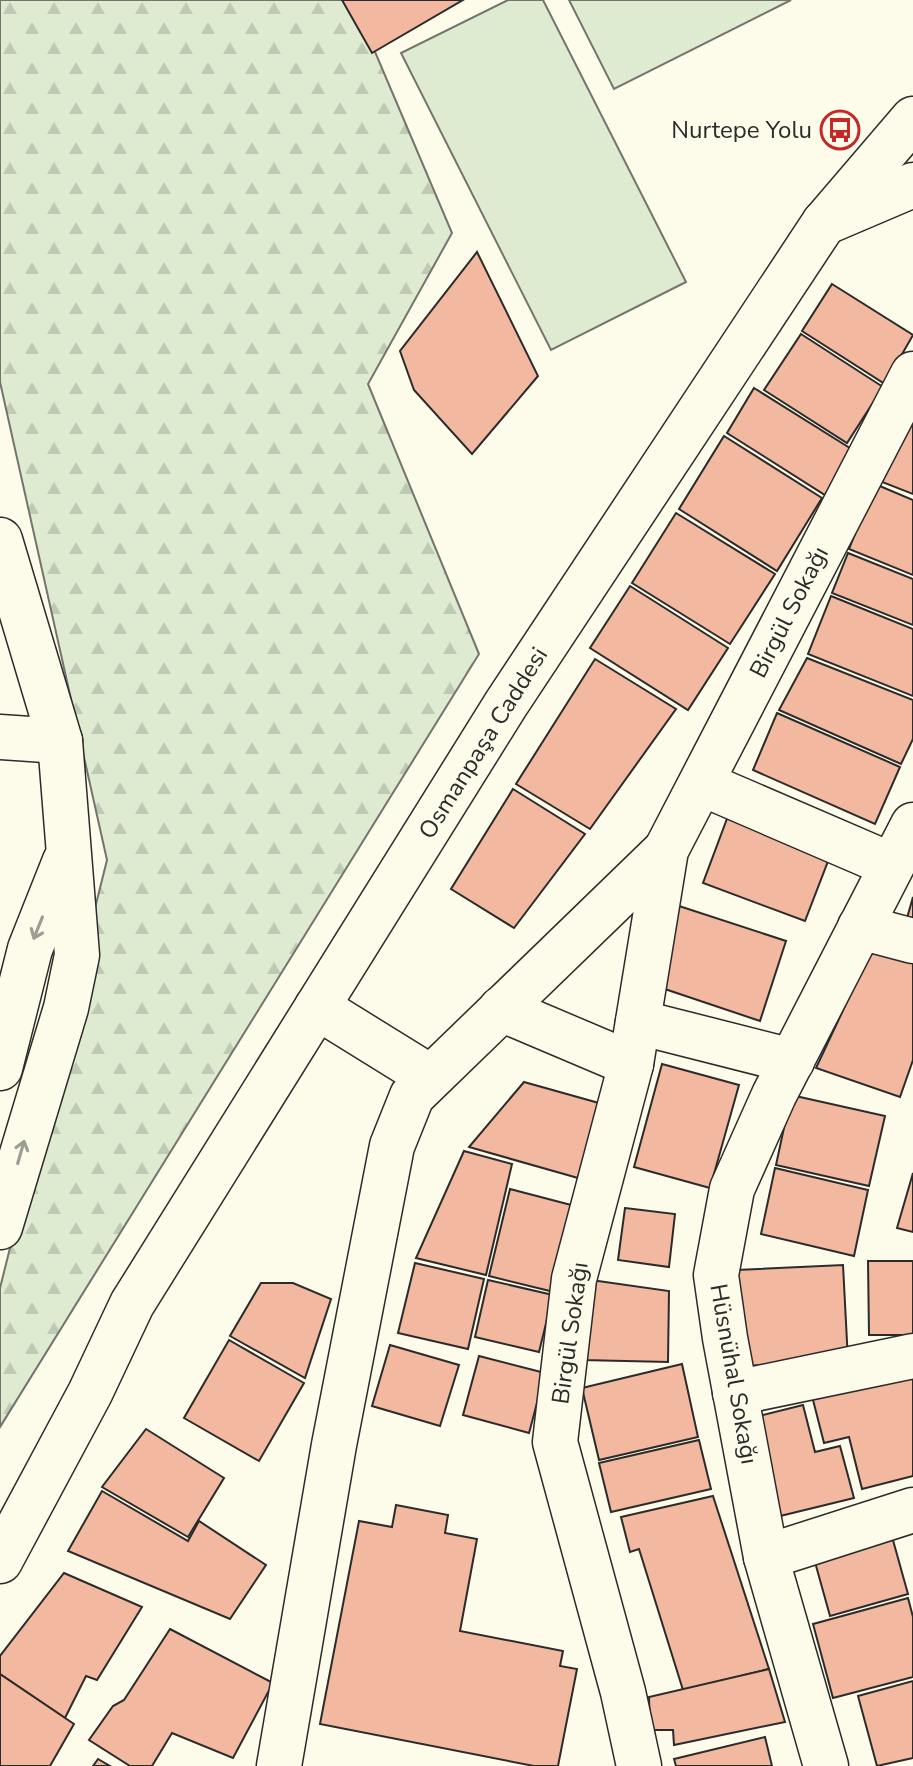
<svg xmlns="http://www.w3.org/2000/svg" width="913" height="1766" font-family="'Nunito Sans',sans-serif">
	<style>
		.forest { fill: url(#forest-firs); stroke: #74746e; stroke-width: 2 }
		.park { fill: #deebd1; stroke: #74746e; stroke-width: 2 }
		.building { fill: #f2b8a0; stroke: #2b2b2b; stroke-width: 2 }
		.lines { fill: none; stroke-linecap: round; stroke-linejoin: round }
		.minor-casing { stroke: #2b2b2b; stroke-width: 47 }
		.major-casing { stroke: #2b2b2b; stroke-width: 47 }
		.minor { stroke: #fdfbea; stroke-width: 44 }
		.major { stroke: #fdfbea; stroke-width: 44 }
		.oneway { stroke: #9e9d94 }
		.labels { text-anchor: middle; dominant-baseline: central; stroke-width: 6; stroke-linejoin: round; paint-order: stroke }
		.poi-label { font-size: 24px; fill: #2b2b2b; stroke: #fdfbea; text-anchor: end }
		.street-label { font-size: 24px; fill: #2b2b2b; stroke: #fdfbea }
	</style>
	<defs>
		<pattern id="forest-firs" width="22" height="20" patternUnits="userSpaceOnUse" patternTransform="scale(2)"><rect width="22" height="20" fill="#deebd1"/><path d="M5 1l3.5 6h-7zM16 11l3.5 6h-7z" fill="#bfcab4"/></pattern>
	</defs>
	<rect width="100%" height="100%" fill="#fdfbea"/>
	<polygon class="forest" points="0,0 353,0 452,233 368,384 479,654 0,1427 0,1288 107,860 0,382"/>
	<g class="park">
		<polygon points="508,0 543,0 686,282 551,350 401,53"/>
		<polygon points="569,0 791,0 614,89"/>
	</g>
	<g class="building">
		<polygon points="342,0 463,0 372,53"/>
		<polygon points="477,252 538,376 472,454 414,390 400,351"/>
		<polygon points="832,284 913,335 885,384 802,331"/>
		<polygon points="801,334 883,387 847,443 764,390"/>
		<polygon points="754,388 853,450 825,495 727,433"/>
		<polygon points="913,397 913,494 877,480"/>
		<polygon points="724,436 822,498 777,571 679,509"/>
		<polygon points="875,484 913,500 913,575 849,549"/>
		<polygon points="676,513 775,574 730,644 632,583"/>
		<polygon points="848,553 913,579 913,625 832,593"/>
		<polygon points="630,586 728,648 688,710 590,648"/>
		<polygon points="831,596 913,629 913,696 808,654"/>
		<polygon points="807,658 913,700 913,739 901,764 779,710"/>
		<polygon points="595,659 676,709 590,829 516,784"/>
		<polygon points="777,713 900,767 875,824 753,770"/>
		<polygon points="513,789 585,834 514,928 451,889"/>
		<polygon points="728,816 830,856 805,921 703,883"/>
		<polygon points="913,897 913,928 905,925"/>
		<polygon points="676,905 786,941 760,1021 650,984"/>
		<polygon points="874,944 913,958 913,1060 900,1097 816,1068"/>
		<polygon points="662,1064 739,1085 710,1188 634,1167"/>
		<polygon points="524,1082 606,1105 585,1180 469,1147"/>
		<polygon points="791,1095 885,1116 869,1186 776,1165"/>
		<polygon points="464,1151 512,1164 486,1275 416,1258"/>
		<polygon points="775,1168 868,1190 854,1256 761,1234"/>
		<polygon points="913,1173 913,1232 897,1228"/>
		<polygon points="510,1189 575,1206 554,1292 489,1276"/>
		<polygon points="625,1208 675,1214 669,1267 618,1260"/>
		<polygon points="868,1261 913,1261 913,1335 869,1335"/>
		<polygon points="415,1263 484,1279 468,1349 398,1333"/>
		<polygon points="843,1265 848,1361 742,1366 737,1270"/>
		<polygon points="584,1279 669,1291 668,1362 582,1360"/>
		<polygon points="488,1280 553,1295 539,1352 475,1337"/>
		<polygon points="261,1283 293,1283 331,1299 305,1378 230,1336"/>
		<polygon points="229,1340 304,1383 259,1461 184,1418"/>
		<polygon points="390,1345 459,1365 440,1426 372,1406"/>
		<polygon points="479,1356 545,1373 529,1433 463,1415"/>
		<polygon points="682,1364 698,1437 599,1460 582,1388"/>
		<polygon points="913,1371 913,1476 862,1489 849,1437 824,1443 812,1396"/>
		<polygon points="803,1405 815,1452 840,1446 854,1498 772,1518 747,1419"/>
		<polygon points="146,1429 224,1478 188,1537 102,1487"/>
		<polygon points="699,1440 711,1489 611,1512 599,1463"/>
		<polygon points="102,1491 188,1541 199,1521 266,1565 230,1619 68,1551"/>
		<polygon points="713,1496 769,1669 683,1690 639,1549 630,1552 621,1517"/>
		<polygon points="396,1505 448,1515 445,1533 477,1539 460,1631 563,1651 560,1666 577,1669 558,1766 534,1766 320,1724 359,1521 392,1527"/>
		<polygon points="891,1533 908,1594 830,1616 813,1555"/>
		<polygon points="64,1573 142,1607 97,1680 86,1676 65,1718 0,1674 0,1656"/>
		<polygon points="908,1598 913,1617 913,1677 833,1698 813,1624"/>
		<polygon points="170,1629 273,1683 233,1758 172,1733 152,1766 130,1766 89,1740 113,1706 124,1700"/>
		<polygon points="769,1669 785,1722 674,1745 673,1730 650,1730 649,1697"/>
		<polygon points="0,1674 74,1724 50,1766 0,1766"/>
		<polygon points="913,1681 913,1758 877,1766 858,1696"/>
		<polygon points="765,1737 772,1766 676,1766 674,1759"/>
		<polygon points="98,1759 110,1766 93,1766"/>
	</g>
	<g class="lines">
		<g class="minor-casing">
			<g id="minor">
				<polyline points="824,223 913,185"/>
				<polyline points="0,540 60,741 77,955 66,1008 0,1227"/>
				<polyline points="0,737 60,741"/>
				<polyline points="703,784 891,865"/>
				<polyline points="860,927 913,941"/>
				<polyline points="317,1007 430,1077"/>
				<polyline points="501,1009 631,1064"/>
				<polyline points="638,1022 792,1061"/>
				<polyline points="0,1068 30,949 65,861"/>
				<polyline points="735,1393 913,1356"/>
				<polyline points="766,1557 913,1510"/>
				<polyline points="279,1766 334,1445 392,1146 412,1096 666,850"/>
				<polyline points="639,1766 623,1692 555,1442 574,1279 631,1064 666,850 913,374"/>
				<polyline points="826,1766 766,1557 725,1338 716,1275 732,1189 774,1095 913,825"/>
			</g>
		</g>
		<g class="major-casing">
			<polyline id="major" points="0,1561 90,1393 132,1304 506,704 824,223 913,119"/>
		</g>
		<use href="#minor" class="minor"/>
		<use href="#major" class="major"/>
	</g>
	<defs><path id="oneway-shaft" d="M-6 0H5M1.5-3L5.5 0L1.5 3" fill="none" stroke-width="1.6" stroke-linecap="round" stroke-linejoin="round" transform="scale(2)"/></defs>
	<g class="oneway">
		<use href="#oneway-shaft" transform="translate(38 928) rotate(112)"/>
		<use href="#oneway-shaft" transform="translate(21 1152) rotate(-74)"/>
	</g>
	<defs>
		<g id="bus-ring" transform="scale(2)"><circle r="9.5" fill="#fdfbea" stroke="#c62828" stroke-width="1.5"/><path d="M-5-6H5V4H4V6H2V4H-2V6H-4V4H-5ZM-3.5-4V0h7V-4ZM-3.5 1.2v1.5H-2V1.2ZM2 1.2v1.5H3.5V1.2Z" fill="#c62828"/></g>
	</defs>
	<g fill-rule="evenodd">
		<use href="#bus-ring" x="840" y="130"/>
	</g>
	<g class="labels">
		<g class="poi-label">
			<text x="812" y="130">Nurtepe Yolu</text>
		</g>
		<g class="street-label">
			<text transform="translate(789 612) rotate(-63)">Birgül Sokağı</text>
			<text transform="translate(483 743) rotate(-58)">Osmanpaşa Caddesi</text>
			<text transform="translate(570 1333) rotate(-82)">Birgül Sokağı</text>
			<text transform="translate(734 1374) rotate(80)">Hüsnühal Sokağı</text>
		</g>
	</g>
</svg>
